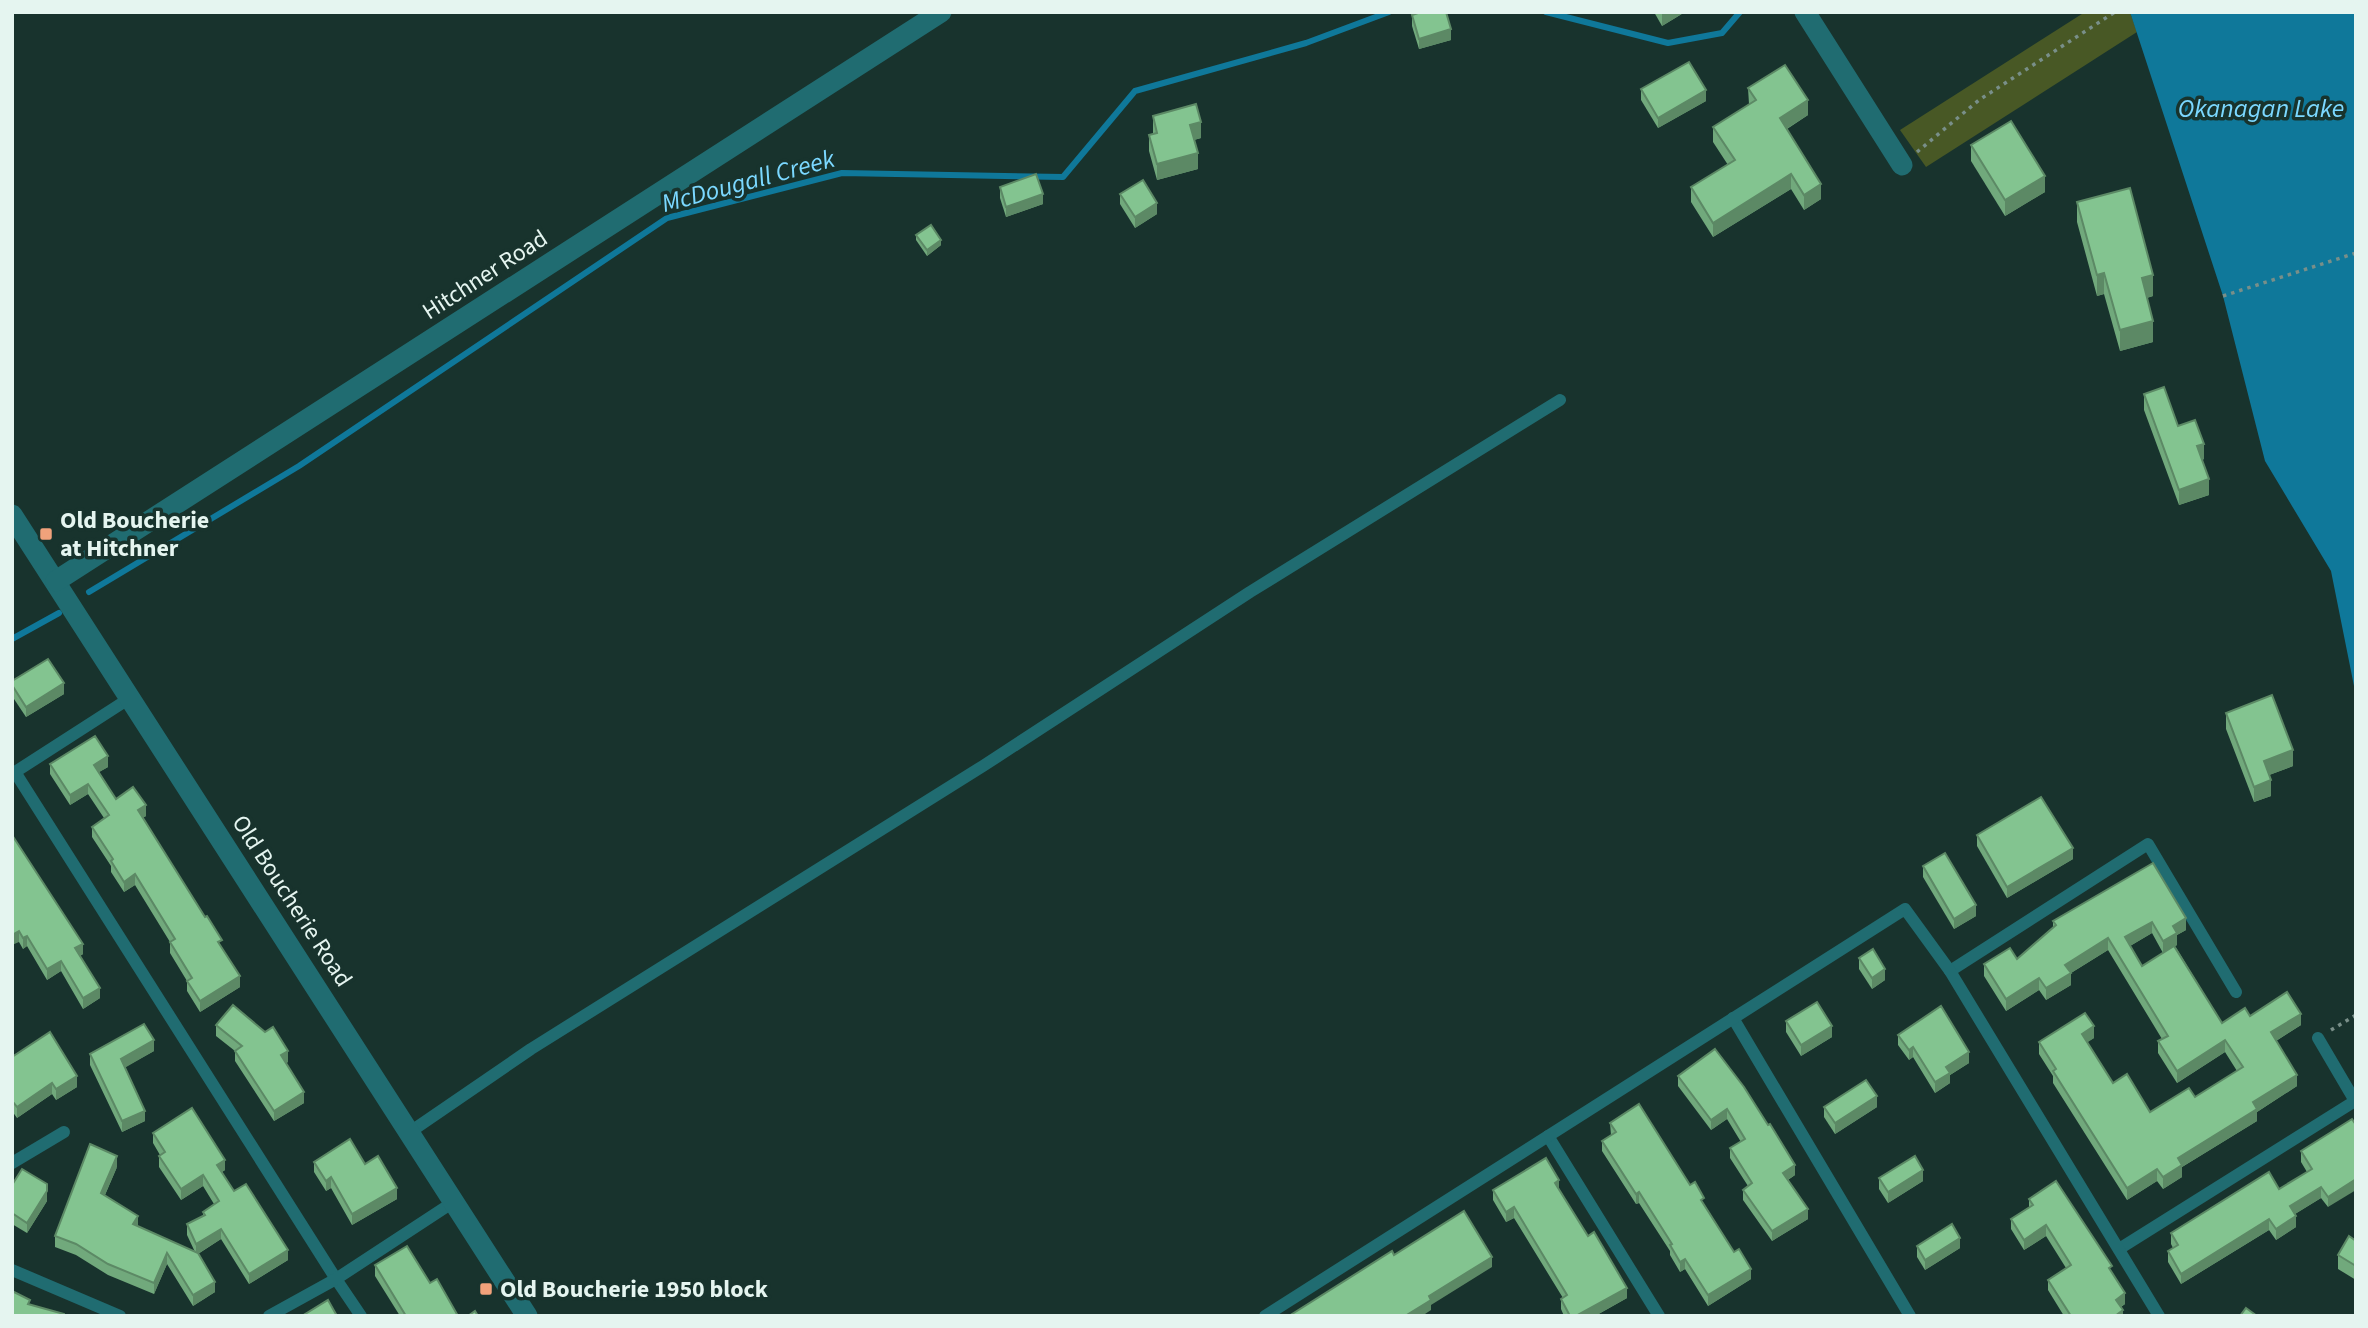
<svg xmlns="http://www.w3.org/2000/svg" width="2368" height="1328" font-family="'Source Sans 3',sans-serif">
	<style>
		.green { fill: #485825 }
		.water { fill: #0f789a }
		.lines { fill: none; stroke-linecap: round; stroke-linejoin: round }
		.stream { stroke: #0f789a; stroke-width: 6 }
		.path { stroke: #798f89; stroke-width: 3.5; stroke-dasharray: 3.5 5; stroke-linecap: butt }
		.lane { stroke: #206c71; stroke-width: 12 }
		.street { stroke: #206c71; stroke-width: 21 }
		.wall { fill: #71a97c; fill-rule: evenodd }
		.shaded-wall { fill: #5c8965 }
		.building { fill: #83c490; stroke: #5c8965; stroke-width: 2 }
		.poi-dot { fill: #f1a27b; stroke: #18332d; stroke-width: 2.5 }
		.labels { text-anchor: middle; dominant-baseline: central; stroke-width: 7; stroke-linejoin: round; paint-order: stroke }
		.street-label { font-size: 24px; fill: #e5f5f0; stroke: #18332d }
		.poi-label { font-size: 24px; font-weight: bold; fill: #e5f5f0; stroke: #18332d; text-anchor: start }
		.water-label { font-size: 26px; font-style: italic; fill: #7bd8ff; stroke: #18332d }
	</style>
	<rect width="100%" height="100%" fill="#18332d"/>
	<polygon class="green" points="2085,12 2130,12 2137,32 1926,167 1900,130"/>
	<polygon class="water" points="2130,12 2356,12 2356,696 2331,571 2265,461 2223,296"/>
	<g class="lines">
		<g class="stream">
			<polyline points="1546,12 1668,43 1722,33 1740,12"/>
			<polyline points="89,592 299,466 667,218 842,173 1063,177 1135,91 1306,43 1389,12"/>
			<polyline points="12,639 59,613"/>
		</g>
		<g class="path">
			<polyline points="1917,152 1979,100 2115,12"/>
			<polyline points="2223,296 2356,253"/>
			<polyline points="2331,1030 2356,1015"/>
		</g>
		<g class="lane">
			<polyline points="15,772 336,1279 361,1316"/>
			<polyline points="12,774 130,698"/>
			<polyline points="1950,971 2148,844 2236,992"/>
			<polyline points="1733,1018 1910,1316"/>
			<polyline points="410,1132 531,1049 983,766 1250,592 1560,400"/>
			<polyline points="1548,1136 1659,1316"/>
			<polyline points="12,1163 64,1132"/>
			<polyline points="2119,1249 2355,1101 2318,1038"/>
			<polyline points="12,1270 120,1316"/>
			<polyline points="269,1316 336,1279 455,1201"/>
			<polyline points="1265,1316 1905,909 1950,971 2159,1316"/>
		</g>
		<g class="street">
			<polyline points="1805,12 1902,165"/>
			<polyline points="12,515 527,1316"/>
			<polyline points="56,581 941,12"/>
		</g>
	</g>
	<g class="wall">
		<polygon points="1654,12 1685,12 1662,26"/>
		<polygon points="1412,15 1451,40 1419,49 1412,26"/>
		<polygon points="1748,88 1808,115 1787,129 1821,199 1804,210 1791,189 1713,237 1691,202 1691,187 1728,165 1713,142 1713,127 1749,104"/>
		<polygon points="1641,89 1706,101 1658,128 1641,100"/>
		<polygon points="1153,116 1201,138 1194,140 1198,169 1157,180 1149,151 1149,135 1153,134"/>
		<polygon points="1971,145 2045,192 2005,216 1971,161"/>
		<polygon points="1000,187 1043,204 1006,217 1000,198"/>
		<polygon points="1120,194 1157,214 1135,228 1120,204"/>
		<polygon points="2077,202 2153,296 2147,298 2153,342 2120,351 2104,294 2097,296 2077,222"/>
		<polygon points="916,235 941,245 927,256 916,240"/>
		<polygon points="2144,394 2178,426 2204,459 2202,460 2209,495 2179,505 2144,410"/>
		<polygon points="12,681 64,694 26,717 12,696"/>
		<polygon points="2226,713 2293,766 2269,775 2271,796 2254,802 2226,729"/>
		<polygon points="50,764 108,767 99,772 116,799 146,816 142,818 222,949 240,987 200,1012 187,991 187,981 170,953 170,942 135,885 124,892 111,872 111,866 92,837 92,827 104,818 88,794 70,805 50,774"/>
		<polygon points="12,835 83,954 80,956 100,998 83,1009 61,971 47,980 27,946 23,949 19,942"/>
		<polygon points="1977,835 2073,859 2007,898 1977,846"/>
		<path d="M2153,863l33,67 -9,5v10l-2,1 47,77 28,-7 51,9 -25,16 21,45 -40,26v9l-75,46v10l-19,12 -6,-8 -30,19 -74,-117v-7l-14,-22v-12l55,-4 -7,4 26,41 37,29 45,-15 42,-26 -12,-19 -48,31 -19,-30v-12l4,-2 -54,-89 -37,23v12l-25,15 -7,-10 -33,21 -22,-35v-12l33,-5 36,-32v-6zM2152,933l11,20 -21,13 -12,-20z"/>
		<polygon points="1923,866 1976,916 1954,929 1923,877"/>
		<polygon points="1859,958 1885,980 1872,989 1859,969"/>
		<polygon points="1786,1021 1832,1037 1801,1056 1786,1032"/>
		<polygon points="216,1025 288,1062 286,1063 304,1103 274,1121 235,1061 235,1051 216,1036"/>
		<polygon points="1898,1035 1969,1063 1950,1075 1950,1083 1935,1093 1913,1057 1909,1060 1898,1045"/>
		<polygon points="1715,1049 1795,1175 1788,1180 1808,1219 1772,1241 1743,1200 1743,1190 1748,1186 1730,1158 1730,1148 1741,1142 1727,1119 1711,1130 1678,1086 1678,1076"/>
		<polygon points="154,1051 125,1067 145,1121 122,1132 90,1065 90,1054"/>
		<polygon points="12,1057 77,1087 56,1100 52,1094 17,1118 12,1111"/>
		<polygon points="1824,1107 1877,1107 1835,1134 1824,1117"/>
		<polygon points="2352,1119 2328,1207 2321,1198 2295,1214 2296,1227 2276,1240 2269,1230 2181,1284 2168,1262 2168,1251 2173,1248 2171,1244 2171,1233 2279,1189 2307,1172 2301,1162 2301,1151"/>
		<polygon points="1610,1123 1690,1185 1704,1204 1751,1279 1708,1306 1685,1269 1680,1272 1670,1255 1670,1251 1639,1203 1636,1204 1602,1151 1602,1141 1611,1135"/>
		<polygon points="153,1133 225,1170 222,1172 234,1191 288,1260 249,1284 221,1239 198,1254 215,1292 193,1306 167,1264 154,1294 108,1275 76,1255 55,1247 55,1236 117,1167 105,1195 138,1227 195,1252 187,1235 187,1224 203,1217 203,1212 214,1204 203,1186 181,1200 159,1167 159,1156 160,1155 153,1143"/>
		<polygon points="314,1162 365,1164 397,1199 352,1225 331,1188 326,1191 314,1172"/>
		<polygon points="1879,1178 1923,1181 1888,1203 1879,1189"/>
		<polygon points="12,1185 47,1201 27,1233 12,1224"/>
		<polygon points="1493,1190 1559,1191 1627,1298 1595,1316 1564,1316 1561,1309 1561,1299 1563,1298 1514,1218 1506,1222 1493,1200"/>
		<polygon points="2029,1199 2112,1273 2125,1304 2121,1307 2123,1316 2064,1316 2048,1290 2048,1280 2066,1268 2046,1236 2024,1250 2011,1229 2011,1219 2029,1207"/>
		<polygon points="2356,1241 2356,1280 2338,1269 2338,1255"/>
		<polygon points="1917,1246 1960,1248 1925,1270 1917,1257"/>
		<polygon points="375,1265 430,1283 458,1316 400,1316 375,1276"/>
	</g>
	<g class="shaded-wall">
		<polygon points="1665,12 1685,12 1662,26 1662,14"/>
		<polygon points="1451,29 1451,40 1419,49 1419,39"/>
		<polygon points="1706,90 1706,101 1658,128 1658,118"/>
		<polygon points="1808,100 1808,115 1780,133 1780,118"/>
		<polygon points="1201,122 1201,138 1190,141 1190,125"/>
		<polygon points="1198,153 1198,169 1157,180 1157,164"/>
		<polygon points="1791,174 1791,189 1713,237 1713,223"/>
		<polygon points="2045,176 2045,192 2005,216 2005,200"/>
		<polygon points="1821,184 1821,199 1804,210 1804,195"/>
		<polygon points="1043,194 1043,204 1006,217 1006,207"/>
		<polygon points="1157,203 1157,214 1135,228 1135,217"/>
		<polygon points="941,240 941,245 927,256 927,250"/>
		<polygon points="2104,273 2104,294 2097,296 2097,275"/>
		<polygon points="2153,275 2153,296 2142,299 2142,278"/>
		<polygon points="2153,321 2153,342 2120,351 2120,330"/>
		<polygon points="2204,444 2204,459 2197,462 2197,446"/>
		<polygon points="2209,479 2209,495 2179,505 2179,490"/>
		<polygon points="64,683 64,694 26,717 26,707"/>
		<polygon points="2293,750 2293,766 2264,777 2264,761"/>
		<polygon points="108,756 108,767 94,775 94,765"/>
		<polygon points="2271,780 2271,796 2254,802 2254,787"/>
		<polygon points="88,784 88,794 70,805 70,795"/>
		<polygon points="146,805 146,816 138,821 138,810"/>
		<polygon points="2073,848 2073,859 2007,898 2007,887"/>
		<polygon points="135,874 135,885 124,892 124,882"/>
		<polygon points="1976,905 1976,916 1954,929 1954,919"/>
		<polygon points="2186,918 2186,930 2177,935 2177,945 2163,953 2163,941 2173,926"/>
		<polygon points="2152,922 2152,933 2125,949 2125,937"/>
		<polygon points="19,931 19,942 12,945 12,935"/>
		<polygon points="27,936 27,946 23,949 23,938"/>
		<polygon points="2108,938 2108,950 2071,973 2071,985 2046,1000 2046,988 2065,965"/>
		<polygon points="83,944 83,954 75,959 75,948"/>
		<polygon points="61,961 61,971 47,980 47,969"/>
		<polygon points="1885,969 1885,980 1872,989 1872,978"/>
		<polygon points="240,976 240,987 200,1012 200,1001"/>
		<polygon points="2039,978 2039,990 2006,1011 2006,999"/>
		<polygon points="100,988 100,998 83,1009 83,998"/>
		<polygon points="2301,1014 2301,1025 2271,1044 2271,1032"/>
		<polygon points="1832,1026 1832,1037 1801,1056 1801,1045"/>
		<polygon points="2094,1026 2094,1038 2082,1046 2082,1034"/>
		<polygon points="154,1040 154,1051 121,1070 121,1059"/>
		<polygon points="2225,1040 2225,1052 2177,1083 2177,1071"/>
		<polygon points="1913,1047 1913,1057 1909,1060 1909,1050"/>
		<polygon points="288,1051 288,1062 281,1066 281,1055"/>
		<polygon points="1969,1052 1969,1063 1950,1075 1950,1083 1935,1093 1935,1082 1946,1067"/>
		<polygon points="2297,1075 2297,1086 2257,1112 2257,1121 2182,1167 2182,1177 2163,1189 2163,1177 2178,1158 2253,1102"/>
		<polygon points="77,1076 77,1087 56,1100 56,1089"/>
		<polygon points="52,1083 52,1094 17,1118 17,1107"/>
		<polygon points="304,1092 304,1103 274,1121 274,1111"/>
		<polygon points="1877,1096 1877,1107 1835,1134 1835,1123"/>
		<polygon points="1727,1109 1727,1119 1711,1130 1711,1120"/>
		<polygon points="145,1111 145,1121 122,1132 122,1121"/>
		<polygon points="117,1156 117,1167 101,1204 101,1193"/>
		<polygon points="225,1160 225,1170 217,1175 217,1165"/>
		<polygon points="1795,1165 1795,1175 1783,1183 1783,1173"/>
		<polygon points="2157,1169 2157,1181 2127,1200 2127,1188"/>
		<polygon points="1923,1170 1923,1181 1888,1203 1888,1192"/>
		<polygon points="203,1175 203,1186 181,1200 181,1189"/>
		<polygon points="331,1177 331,1188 326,1191 326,1181"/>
		<polygon points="2356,1179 2356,1190 2328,1207 2328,1197"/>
		<polygon points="1559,1180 1559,1191 1555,1183"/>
		<polygon points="2321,1187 2321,1198 2290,1217 2290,1206"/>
		<polygon points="397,1188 397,1199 352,1225 352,1214"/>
		<polygon points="47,1191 47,1201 27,1233 27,1223"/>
		<polygon points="1639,1192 1639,1203 1636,1204 1636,1194"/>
		<polygon points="1514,1207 1514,1218 1506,1222 1506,1212"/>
		<polygon points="1808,1209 1808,1219 1772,1241 1772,1231"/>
		<polygon points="138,1216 138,1226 133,1224"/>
		<polygon points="2296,1216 2296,1227 2276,1240 2276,1229"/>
		<polygon points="2269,1219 2269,1230 2181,1284 2181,1274"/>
		<polygon points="2046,1225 2046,1236 2024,1250 2024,1240"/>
		<polygon points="221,1229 221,1239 196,1255 196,1244"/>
		<polygon points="1960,1238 1960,1248 1925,1270 1925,1260"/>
		<polygon points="288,1250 288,1260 249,1284 249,1274"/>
		<polygon points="167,1253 167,1264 154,1294 154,1283"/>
		<polygon points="1492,1257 1492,1267 1431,1305 1431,1310 1422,1316 1405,1316 1429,1296"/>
		<polygon points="1685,1259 1685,1269 1680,1272 1680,1262"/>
		<polygon points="1751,1269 1751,1279 1708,1306 1708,1295"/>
		<polygon points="215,1282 215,1292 193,1306 193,1295"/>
		<polygon points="1627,1288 1627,1298 1595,1316 1576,1316"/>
		<polygon points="2125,1293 2125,1304 2116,1310 2116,1300"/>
		<polygon points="2123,1310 2123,1316 2115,1316"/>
	</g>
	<g class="building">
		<polygon points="1421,12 1446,12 1451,29 1419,39 1412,15"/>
		<polygon points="1689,62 1706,90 1658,118 1641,89"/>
		<polygon points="1785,65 1808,100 1780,118 1821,184 1804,195 1791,174 1713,223 1691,187 1735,160 1713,127 1756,100 1748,88"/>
		<polygon points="1196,104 1201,122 1190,125 1198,153 1157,164 1149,135 1157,133 1153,116"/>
		<polygon points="2011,121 2045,176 2005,200 1971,145"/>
		<polygon points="1036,174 1043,194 1006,207 1000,187"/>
		<polygon points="1143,180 1157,203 1135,217 1120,194"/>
		<polygon points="2130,188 2153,275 2142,278 2153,321 2120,330 2104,273 2097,275 2077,202"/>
		<polygon points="931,225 941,240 927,250 916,235"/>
		<polygon points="2164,387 2178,426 2195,420 2204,444 2197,446 2209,479 2179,490 2144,394"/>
		<polygon points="48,659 64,683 26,707 12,685 12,681"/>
		<polygon points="2272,695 2293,750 2264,761 2271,780 2254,787 2226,713"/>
		<polygon points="95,736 108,756 94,765 116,799 133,787 146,805 138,810 205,917 207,916 222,940 218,942 240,976 200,1001 187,981 192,978 170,942 175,939 135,874 124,882 111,861 113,859 92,827 109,815 88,784 70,795 50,764"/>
		<polygon points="2041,797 2073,848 2007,887 1977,835"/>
		<polygon points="12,835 83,944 75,948 100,988 83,998 61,961 47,969 27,936 23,938 19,931 12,935"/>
		<polygon points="1945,853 1976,905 1954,919 1923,866"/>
		<polygon points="2153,863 2186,918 2173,926 2177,933 2163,941 2152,922 2125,937 2142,966 2174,946 2222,1023 2245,1008 2250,1016 2287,992 2301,1014 2271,1032 2297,1075 2253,1102 2257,1109 2178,1158 2182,1165 2163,1177 2157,1169 2127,1188 2053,1071 2056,1069 2039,1042 2085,1013 2094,1026 2082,1034 2113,1083 2127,1074 2150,1112 2189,1088 2195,1097 2243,1067 2225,1040 2177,1071 2158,1041 2168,1036 2108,938 2065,965 2071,973 2046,988 2039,978 2006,999 1984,964 2010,948 2017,959 2056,925 2053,921"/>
		<polygon points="1873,949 1885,969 1872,978 1859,958"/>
		<polygon points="1817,1002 1832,1026 1801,1045 1786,1021"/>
		<polygon points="233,1005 265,1032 273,1027 288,1051 281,1055 304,1092 274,1111 235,1051 242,1046 216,1025"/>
		<polygon points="1941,1006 1969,1052 1946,1067 1950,1073 1935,1082 1913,1047 1909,1050 1898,1035"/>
		<polygon points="144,1024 154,1040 121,1059 145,1111 122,1121 90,1054"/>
		<polygon points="50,1032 77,1076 56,1089 52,1083 17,1107 12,1101 12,1057"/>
		<polygon points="1715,1049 1744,1087 1768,1125 1770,1124 1795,1165 1783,1173 1808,1209 1772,1231 1743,1190 1752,1183 1730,1148 1745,1139 1727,1109 1711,1120 1678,1076"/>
		<polygon points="1866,1080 1877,1096 1835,1123 1824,1107"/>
		<polygon points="1639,1104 1690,1185 1695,1182 1704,1198 1701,1200 1734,1252 1739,1249 1751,1269 1708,1295 1685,1259 1680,1262 1670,1245 1672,1244 1639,1192 1636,1194 1602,1141 1616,1132 1610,1123"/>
		<polygon points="192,1108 225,1160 217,1165 234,1191 246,1184 288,1250 249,1274 221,1229 196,1244 187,1224 205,1215 203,1212 219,1201 203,1175 181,1189 159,1156 165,1152 153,1133"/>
		<polygon points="2352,1119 2356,1125 2356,1179 2328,1197 2321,1187 2290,1206 2296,1216 2276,1229 2269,1219 2181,1274 2168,1251 2178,1245 2171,1233 2269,1172 2279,1189 2312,1169 2301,1151"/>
		<polygon points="350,1139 365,1164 378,1156 397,1188 352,1214 331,1177 326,1181 314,1162"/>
		<polygon points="90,1144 117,1156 101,1193 138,1216 133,1224 198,1253 215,1282 193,1295 167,1253 154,1283 108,1264 76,1244 55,1236"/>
		<polygon points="1915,1156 1923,1170 1888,1192 1879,1178"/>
		<polygon points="1546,1158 1559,1180 1555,1183 1588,1236 1594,1232 1627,1288 1576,1316 1570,1316 1561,1299 1567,1295 1514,1207 1506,1212 1493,1190"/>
		<polygon points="22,1169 47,1184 47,1191 27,1223 12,1213 12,1185"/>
		<polygon points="2056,1181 2112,1266 2109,1268 2125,1293 2116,1300 2123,1310 2115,1316 2071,1316 2048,1280 2071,1265 2046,1225 2024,1240 2011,1219 2033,1205 2029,1199"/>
		<polygon points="1464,1211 1492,1257 1429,1296 1431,1300 1405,1316 1289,1316 1392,1251 1394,1255"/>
		<polygon points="1952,1224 1960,1238 1925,1260 1917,1246"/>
		<polygon points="2349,1236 2356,1241 2356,1266 2338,1255"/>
		<polygon points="407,1246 430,1283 437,1279 458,1316 406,1316 375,1265"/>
		<polygon points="12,1291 30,1300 28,1304 64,1314 64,1316 12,1316"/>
		<polygon points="328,1300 337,1316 302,1316"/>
		<polygon points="2246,1308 2257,1316 2240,1316"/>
		<polygon points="475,1311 478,1316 468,1316"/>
	</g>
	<g class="poi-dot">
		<rect x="39" y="527" width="14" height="14" rx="3.5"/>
		<rect x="479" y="1282" width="14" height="14" rx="3.5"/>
	</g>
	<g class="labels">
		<g class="street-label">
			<text transform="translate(485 275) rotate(-33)">Hitchner Road</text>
			<text transform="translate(292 901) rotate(57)">Old Boucherie Road</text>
		</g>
		<g class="poi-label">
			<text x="60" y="520">Old Boucherie<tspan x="60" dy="28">at Hitchner</tspan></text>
			<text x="500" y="1289">Old Boucherie 1950 block</text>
		</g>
		<g class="water-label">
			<text x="2261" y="108">Okanagan Lake</text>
			<text transform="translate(748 181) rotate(-15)">McDougall Creek</text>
		</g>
	</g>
	<rect width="2368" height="1328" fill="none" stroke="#e5f5f0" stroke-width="28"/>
</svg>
